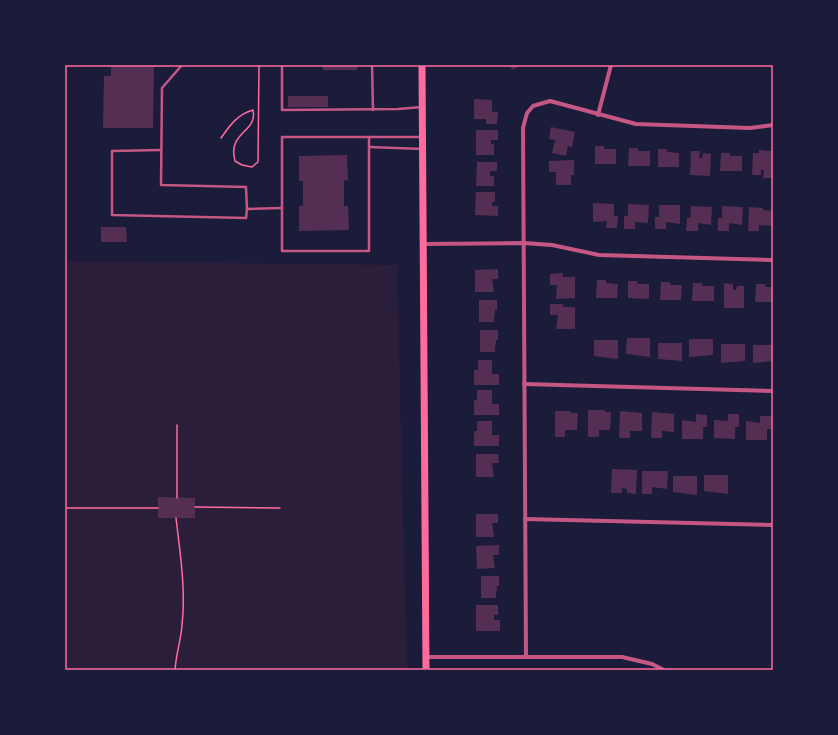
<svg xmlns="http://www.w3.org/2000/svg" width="838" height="735" font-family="Barlow,sans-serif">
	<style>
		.green { fill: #2a1e3b }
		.building { fill: #542f53 }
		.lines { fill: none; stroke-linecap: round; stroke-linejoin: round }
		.path { stroke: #ff6b9d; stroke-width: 1.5 }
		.service { stroke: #c65784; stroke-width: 2.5 }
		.minor { stroke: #c65784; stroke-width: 4 }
		.secondary { stroke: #ff6b9d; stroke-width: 7 }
		.neatline { fill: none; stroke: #ff6b9d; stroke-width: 1.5 }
	</style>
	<rect width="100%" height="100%" fill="#1b1b3a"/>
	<polygon class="green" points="65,261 397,265 407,670 65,670"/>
	<g class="building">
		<polygon points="111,65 163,65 163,67 154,67 153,128 103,128 104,76 111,76"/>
		<rect x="323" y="65" width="34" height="5"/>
		<polygon points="510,65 523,65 512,70"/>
		<rect x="288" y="96" width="40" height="11"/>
		<polygon points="474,99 492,100 492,112 498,112 497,124 486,124 486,119 474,119"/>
		<polygon points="551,127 575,132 572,147 568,146 566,156 552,153 555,140 549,139"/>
		<polygon points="476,130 498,130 498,140 491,140 491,144 494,144 494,155 476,155"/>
		<polygon points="595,146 604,146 604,149 616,149 616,164 595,164"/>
		<polygon points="629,148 638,148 638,151 650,151 650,166 628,166"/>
		<polygon points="658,149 667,149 667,152 679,153 679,167 658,167"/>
		<polygon points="759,150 773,151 773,178 763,178 764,170 761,170 761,175 752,175 753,153 759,153"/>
		<polygon points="691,151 700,151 699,158 702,158 703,153 711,154 710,176 690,175"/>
		<polygon points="721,153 730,153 730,156 742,156 742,171 720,171"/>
		<polygon points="347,155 348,181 344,180 344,206 348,206 349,230 299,231 299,206 303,206 303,181 299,181 299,156"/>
		<polygon points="574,160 574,175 571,175 571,185 556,185 556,172 549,172 549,161"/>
		<polygon points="477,162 497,162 497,171 490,171 490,176 494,176 494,186 476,186"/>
		<polygon points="476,192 495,192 495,202 492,202 492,206 498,206 498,216 475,215"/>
		<polygon points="593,203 614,204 614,216 618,216 617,228 606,228 607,221 593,222"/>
		<polygon points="628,204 649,205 648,223 635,222 635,229 624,229 624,216 628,216"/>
		<polygon points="659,205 680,205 680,224 666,222 666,229 655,229 655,217 659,217"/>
		<polygon points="691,206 712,207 711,225 698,223 698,231 686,231 687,218 690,218"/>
		<polygon points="722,206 743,207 742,225 729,223 729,231 718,231 718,218 722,218"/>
		<polygon points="749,207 763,208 763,210 773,211 772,226 759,225 759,231 748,231"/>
		<polygon points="101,227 126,227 127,242 101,242"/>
		<polygon points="498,269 498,279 492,279 494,292 475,292 475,270"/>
		<polygon points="563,273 563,277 575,277 575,298 556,299 557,285 550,285 550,274"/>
		<polygon points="597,280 606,280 606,283 618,284 617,298 596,298"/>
		<polygon points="628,281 637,281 637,284 649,284 649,299 628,298"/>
		<polygon points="661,282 670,282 670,285 682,285 681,300 660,300"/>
		<polygon points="693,283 702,283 702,286 714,286 714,301 692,301"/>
		<polygon points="724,283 733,284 733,290 736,290 737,286 744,286 744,308 724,308"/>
		<polygon points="756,284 765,284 765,287 773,287 773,302 755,302"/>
		<polygon points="479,300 497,300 497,310 495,309 495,315 494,315 494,322 479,322"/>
		<polygon points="550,304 563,304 563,307 575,307 575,329 556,329 558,315 550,315"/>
		<polygon points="480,330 498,330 498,340 496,340 496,345 495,345 495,352 480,352"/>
		<polygon points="627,338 650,338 650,357 626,354"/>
		<polygon points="689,339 713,339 713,355 689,357"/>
		<polygon points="594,340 618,340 618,359 594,356"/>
		<polygon points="658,343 682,343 682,361 658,359"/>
		<polygon points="721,344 745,344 745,361 721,363"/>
		<polygon points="753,345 773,345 773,361 753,363"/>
		<polygon points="478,360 492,360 492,374 499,374 499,385 474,385 474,370 478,370"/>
		<polygon points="477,390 492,390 492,404 499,404 499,415 474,415 474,400 477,400"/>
		<polygon points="588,410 605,410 605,412 611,412 610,430 599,430 599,437 588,437"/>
		<polygon points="555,411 571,411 571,413 578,413 577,430 565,430 565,437 555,437"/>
		<polygon points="620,411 642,413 642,431 630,431 630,438 619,438"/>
		<polygon points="652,412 674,414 674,432 662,431 662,438 651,438"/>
		<polygon points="696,414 707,415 707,427 703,427 703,439 682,439 682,420 696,422"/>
		<polygon points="728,414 739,414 739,427 735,427 735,439 714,438 714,420 728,421"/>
		<polygon points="760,416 771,416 771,429 767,429 767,440 746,440 746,421 760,423"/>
		<polygon points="477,421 492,421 492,435 499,435 499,446 474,446 474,431 477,431"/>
		<polygon points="476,454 498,454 499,463 492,463 494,477 476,477"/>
		<polygon points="612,469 637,470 636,494 627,493 627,489 622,488 622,493 611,493"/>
		<polygon points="642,471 668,471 667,489 652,487 652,494 642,494"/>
		<polygon points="704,475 728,475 728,494 704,491"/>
		<polygon points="673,476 697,476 697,495 673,492"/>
		<polygon points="158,497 195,498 195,518 158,518"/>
		<polygon points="476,514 498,514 498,523 492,523 494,537 476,537"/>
		<polygon points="499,545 499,555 493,555 495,568 477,569 476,546"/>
		<polygon points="481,576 499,576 499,586 497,586 497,591 496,591 496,598 481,598"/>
		<polygon points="476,605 498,605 498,615 494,615 494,620 500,620 500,631 476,631"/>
	</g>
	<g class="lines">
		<g class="path">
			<path d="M221,138c9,-13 17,-24 32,-28 5,23 -26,21 -18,51l7,4 10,2 6,-5 1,-97"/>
			<polyline points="177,425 177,498"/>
			<polyline points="195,507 280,508"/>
			<polyline points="65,508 158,508"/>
			<path d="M175,670c1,-16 6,-30 7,-45 4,-36 -2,-72 -6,-107"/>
		</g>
		<g class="service">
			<polyline points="182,65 162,88 161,185 246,187 247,209 282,208"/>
			<polyline points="282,65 282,110 398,109 422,107"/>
			<polyline points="372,65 373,110"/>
			<rect x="282" y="137" width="87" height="114"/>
			<polyline points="369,137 422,137"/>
			<polyline points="369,147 423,149"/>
			<polyline points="161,150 112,151 112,215 246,218 247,209"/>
		</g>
		<g class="minor">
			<polyline points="598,115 611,65"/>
			<polyline points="423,244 524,243 552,245 599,255 773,260"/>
			<polyline points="524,384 773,391"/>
			<polyline points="525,519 773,525"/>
			<polyline points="426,657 622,657 652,664 664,670"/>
			<polyline points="526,657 523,128 527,113 533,106 550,101 636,124 750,128 773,125"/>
		</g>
		<polyline class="secondary" points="422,65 426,670"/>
	</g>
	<rect width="838" height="735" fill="none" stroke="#1b1b3a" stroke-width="132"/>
	<rect x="66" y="66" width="706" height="603" class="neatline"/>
</svg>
